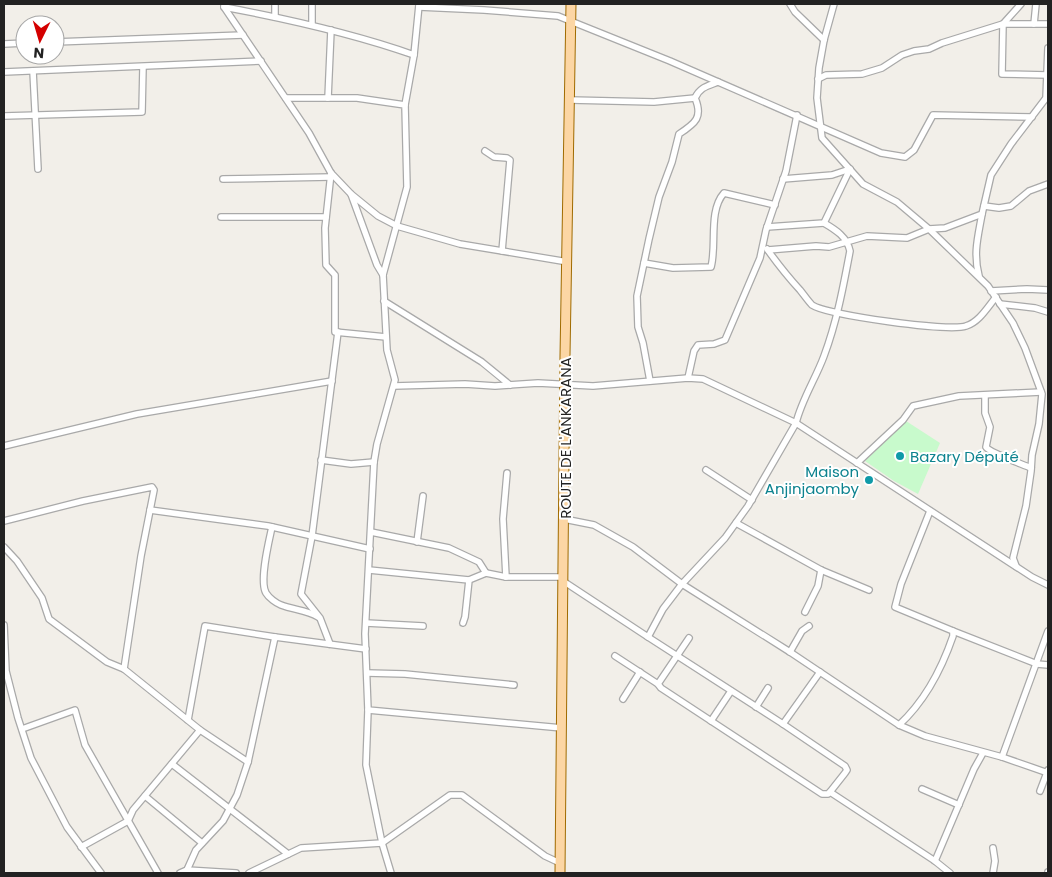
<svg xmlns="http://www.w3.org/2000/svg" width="1052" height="877" font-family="Poppins,sans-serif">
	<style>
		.park { fill: #c8facc }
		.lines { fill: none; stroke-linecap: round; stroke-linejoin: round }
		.street-casing { stroke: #a9a9a9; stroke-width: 8 }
		.primary-casing { stroke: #a06b00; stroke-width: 11 }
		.street { stroke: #fff; stroke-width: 5.5 }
		.primary { stroke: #fcd6a4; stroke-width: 9 }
		.culture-dot { fill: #0f9aa8; stroke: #fff; stroke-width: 2 }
		.labels { text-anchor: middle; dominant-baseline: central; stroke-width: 4; stroke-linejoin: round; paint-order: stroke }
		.street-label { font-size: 15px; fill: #222; stroke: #fff }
		.culture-label { font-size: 15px; fill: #0d838f; stroke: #fff; text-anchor: start }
	</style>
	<rect width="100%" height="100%" fill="#f2efe9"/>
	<polygon class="park" points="906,421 940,443 918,494 894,481 865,461"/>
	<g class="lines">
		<g class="street-casing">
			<g id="street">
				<polyline points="224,4 224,7 309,133 331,173 351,194 378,216 397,226 460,244 568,262"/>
				<polyline points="275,4 275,17"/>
				<polyline points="790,4 795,12 824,40"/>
				<polyline points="834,4 824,40 819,68 817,98 822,138 863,184 897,202 929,229 988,286 1013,323 1025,348 1042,394 1039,424 1032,455 1031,471 1026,506 1013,558 1016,566"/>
				<polyline points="1021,4 1003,24 1002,74 1047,75"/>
				<path d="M224,7c64,12 128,26 190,48l5,-50"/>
				<polyline points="419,7 484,10 558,16 670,61 881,153 905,157 914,150 933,115 1032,117"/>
				<polyline points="1034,24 1036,4"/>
				<polyline points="312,25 312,4"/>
				<polyline points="55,42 243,35"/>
				<polyline points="4,44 25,43"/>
				<polyline points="33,71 38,169"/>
				<polyline points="4,72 261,61"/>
				<polyline points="818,79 826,75 862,74 882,68 902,55 914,51 929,49 942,43 1003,24 1048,24"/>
				<polyline points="286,98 357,98 405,105 407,187 383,275"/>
				<polyline points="328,98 331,30"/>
				<polyline points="570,100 654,102 695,98"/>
				<polyline points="405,105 414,55"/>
				<polyline points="4,116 142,112 143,67"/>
				<polyline points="485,151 494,157 507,158 510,160 502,251"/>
				<polyline points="331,173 325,228 326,265 335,275 335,332 386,337"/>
				<polyline points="223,179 331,177"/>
				<polyline points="783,179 832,175 850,169"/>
				<polyline points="351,194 377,265 383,275 387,350 395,380 377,444 374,462 365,634 368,710 562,728"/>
				<polyline points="984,206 999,208 1011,206 1029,191 1048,184"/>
				<polyline points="221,217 326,217"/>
				<polyline points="767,227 824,223 850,169"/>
				<path d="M767,249c10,14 21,28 33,41 4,5 8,11 12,15 15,10 137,27 154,21 13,-4 21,-18 30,-29"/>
				<polyline points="768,250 816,246 829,247 867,236 907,238 929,229 945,228 982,214 991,175 1011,144 1046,98 1048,48"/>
				<path d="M644,263l29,5 38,-1c6,-22 -3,-56 13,-74l51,12"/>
				<path d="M979,276c-6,-23 -1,-39 3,-62"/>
				<polyline points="991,291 1027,289 1048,290"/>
				<polyline points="384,301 482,362 510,385"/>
				<polyline points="1000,304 1035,308 1048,312"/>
				<polyline points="688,378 694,351 698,345 714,344 725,340 760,258 766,230 786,171 797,115"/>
				<path d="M650,381l-7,-38 -5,-16 -1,-31 12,-57 10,-42 13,-35 7,-28c17,-11 24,-17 16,-36 5,-11 13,-12 23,-16"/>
				<path d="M394,386l71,-2 30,2 43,-3 55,3 95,-8 15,1 93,44c6,-24 20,-45 28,-67 13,-35 19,-68 26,-105 -3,-14 -14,-21 -26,-28"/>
				<path d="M985,395v18l5,14 -4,20c4,6 36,17 45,21"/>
				<polyline points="4,446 137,414 332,381"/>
				<polyline points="321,460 351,464 374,462"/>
				<polyline points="857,463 903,420 913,406 959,396 1041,392"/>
				<polyline points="706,470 752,500"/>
				<polyline points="150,510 268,526 370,549"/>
				<polyline points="564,519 594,525 633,547 682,584 790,652 899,725 925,736 1002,757 1048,773"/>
				<polyline points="4,521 83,501 152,487 154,490 141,556 124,669 200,730 133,810 128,821 81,847"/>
				<polyline points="736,523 821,570 869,590"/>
				<path d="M272,527c-3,14 -13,54 -6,66 3,5 10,10 15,12 13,5 26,5 37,12"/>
				<polyline points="371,532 449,548 479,562 486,573"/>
				<polyline points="417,542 423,496"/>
				<polyline points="4,547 17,561 42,598 49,619 107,662 124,669"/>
				<polyline points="369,570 469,580"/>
				<polyline points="506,577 503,519 507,473"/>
				<polyline points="563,581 648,637 663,609 682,584 725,538 748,506 796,423 1032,577 1048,585"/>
				<polyline points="805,612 818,586 821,570"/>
				<polyline points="366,623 423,626"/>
				<polyline points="463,623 465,617 469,580 486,573 506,577 563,577"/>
				<polyline points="4,625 6,671 18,718 31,758 67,827 101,873"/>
				<polyline points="953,631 1037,664 1048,665"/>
				<polyline points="648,637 783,724 845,766 847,770 845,773 830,792 935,861 950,873"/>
				<polyline points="689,638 658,684 661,688 822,794 828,794 830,792"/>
				<polyline points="330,644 320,618 301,594 312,536 338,332"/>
				<polyline points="790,652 802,631 809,626"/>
				<polyline points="615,656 658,684"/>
				<polyline points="367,673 405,674 514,685"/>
				<polyline points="623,699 640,672"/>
				<polyline points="756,707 768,688"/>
				<polyline points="368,710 366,765 382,843 391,873"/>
				<polyline points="188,720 205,626 275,637"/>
				<polyline points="711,721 731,691"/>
				<polyline points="783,724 820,672"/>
				<path d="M899,725c25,-23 43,-57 54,-89v-5l-58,-24 6,-23 29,-73"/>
				<polyline points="22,729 75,710 85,745 158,873"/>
				<polyline points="200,730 248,762"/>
				<polyline points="1002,757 1048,631"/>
				<polyline points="172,764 288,854"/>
				<polyline points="922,789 959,805"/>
				<polyline points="1040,791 1048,770"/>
				<polyline points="145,796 202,843"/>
				<polyline points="935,861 974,769 983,753"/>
				<polyline points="187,870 196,850 223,821 237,795 248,762 275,637 366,649"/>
				<polyline points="180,873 187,870 236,873"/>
				<polyline points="249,873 301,848 382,843 450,795 462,795 545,856 560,863"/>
				<polyline points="993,873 995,861 993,848"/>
				<polyline points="1048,873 1048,872"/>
			</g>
		</g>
		<g class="primary-casing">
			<polyline id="primary" points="560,873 565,356 571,4"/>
		</g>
		<use href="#street" class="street"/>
		<use href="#primary" class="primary"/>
	</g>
	<g class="culture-dot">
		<circle cx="900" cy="456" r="5"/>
		<circle cx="869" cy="480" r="5"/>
	</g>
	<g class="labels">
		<g class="street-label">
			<text transform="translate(565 438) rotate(-90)">ROUTE DE L'ANKARANA</text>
		</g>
		<g class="culture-label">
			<text x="910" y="456">Bazary Député</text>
			<text x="859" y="471" text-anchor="end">Maison<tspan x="859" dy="17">Anjinjaomby</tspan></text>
		</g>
	</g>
	<rect width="1052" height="877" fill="none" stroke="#222222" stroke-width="10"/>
	<g transform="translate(40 40) rotate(185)"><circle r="24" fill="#ffffff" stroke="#a7a7a7"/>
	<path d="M0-4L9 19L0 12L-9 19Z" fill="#d40000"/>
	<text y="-8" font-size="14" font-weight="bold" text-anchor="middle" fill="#222222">N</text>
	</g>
</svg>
